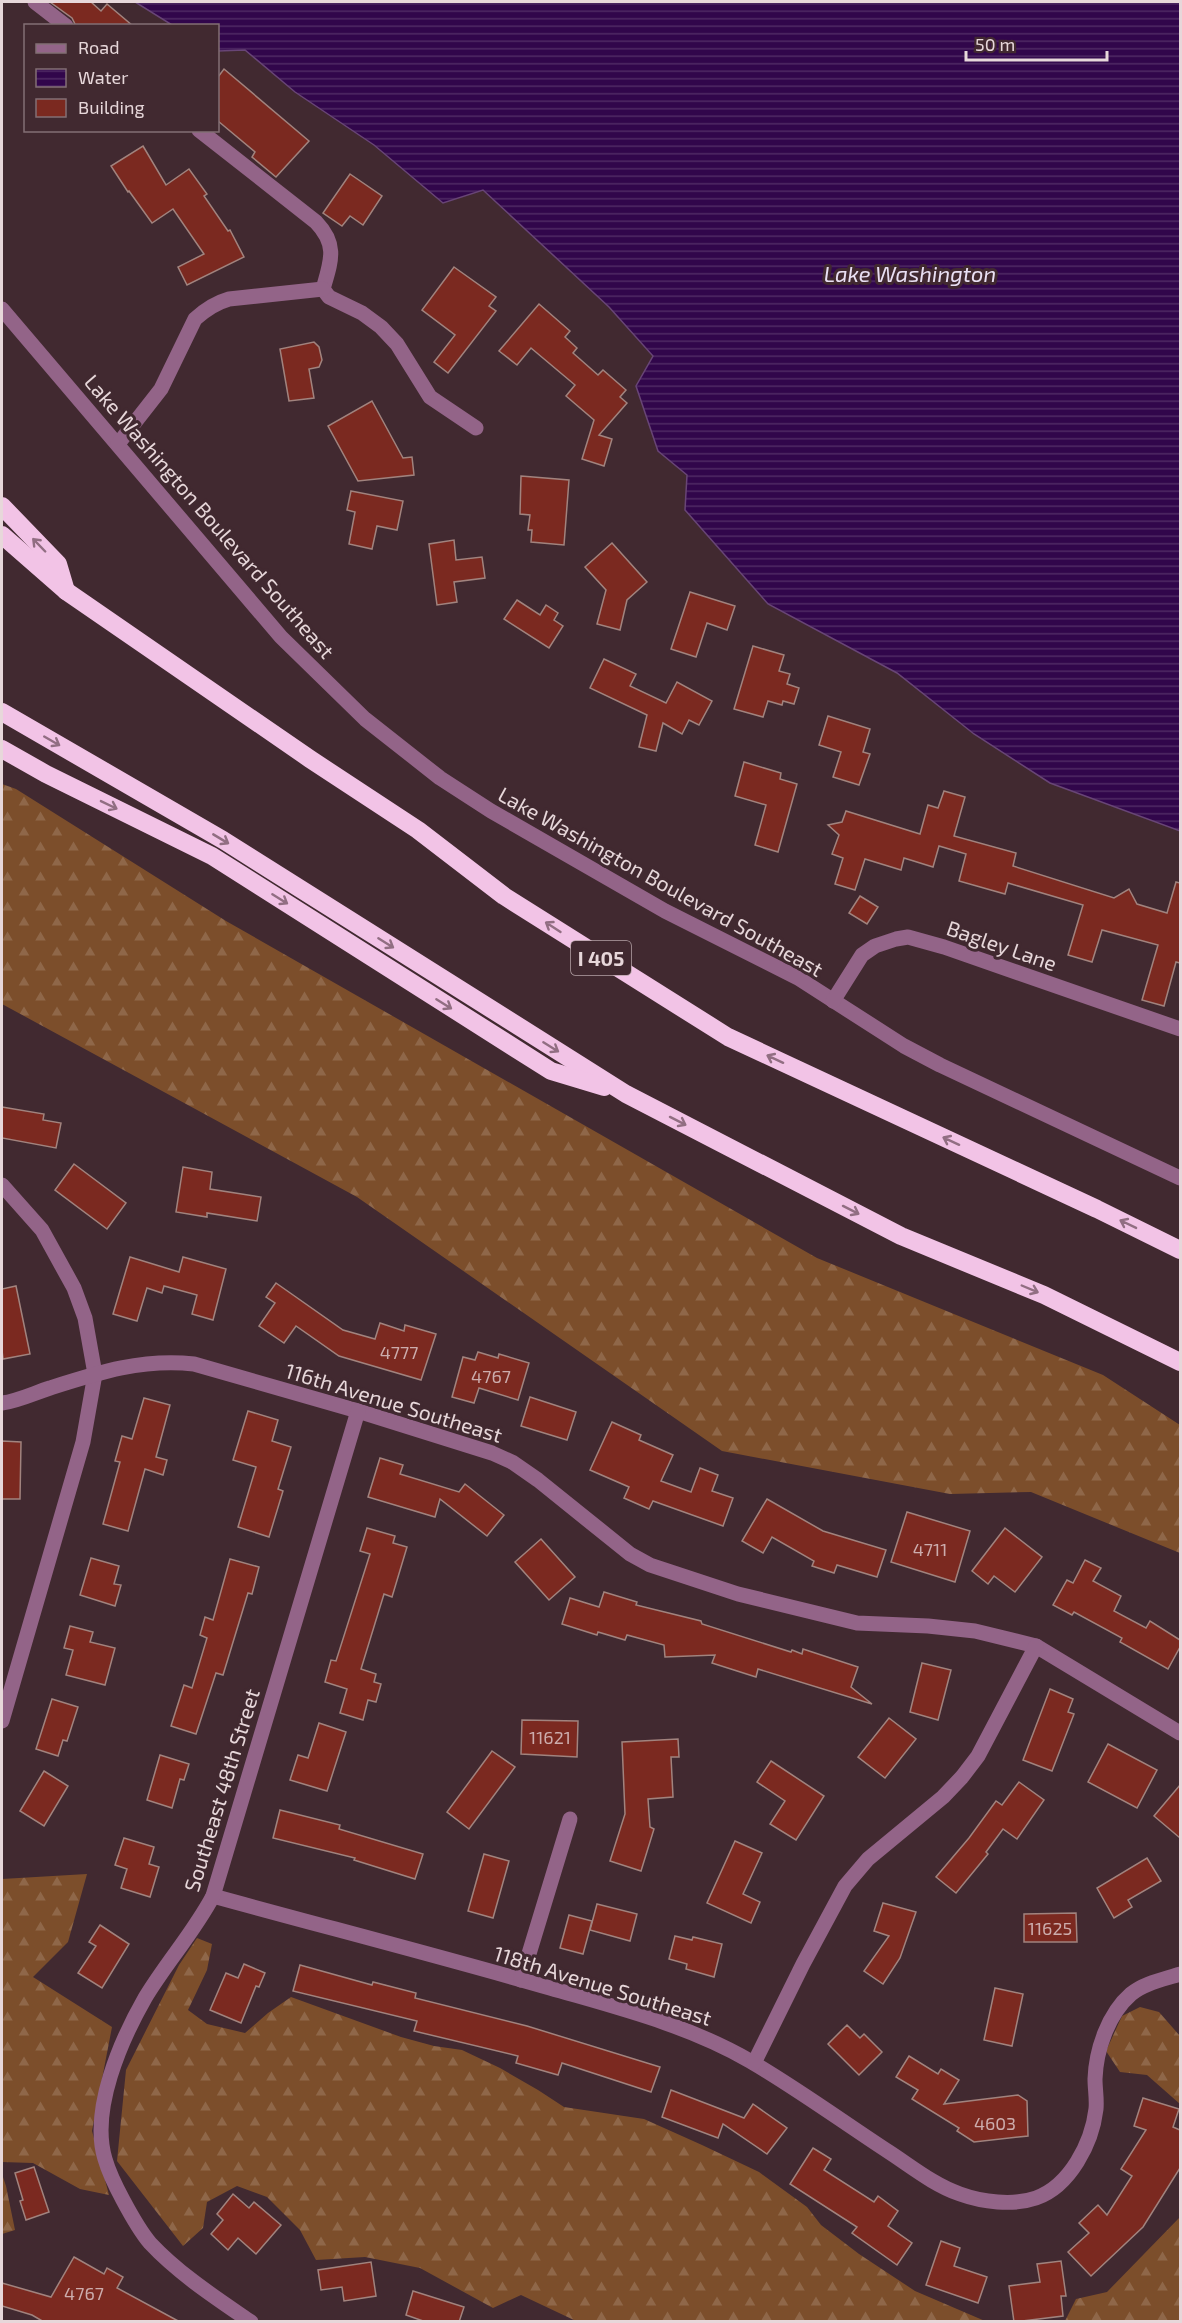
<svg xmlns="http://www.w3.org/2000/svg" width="1182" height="2323" font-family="'Exo 2',sans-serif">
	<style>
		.forest { fill: url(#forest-firs) }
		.water { fill: url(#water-rules); stroke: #684576; stroke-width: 1.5 }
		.building { fill: #7b2920; stroke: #a1837e; stroke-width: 1.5 }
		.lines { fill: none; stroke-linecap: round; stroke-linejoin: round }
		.minor { stroke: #936488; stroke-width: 15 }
		.highway { stroke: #f2c3e6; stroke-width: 18 }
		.oneway { stroke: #916e82 }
		.labels { text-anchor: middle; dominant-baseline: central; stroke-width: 6; stroke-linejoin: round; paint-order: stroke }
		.number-label { font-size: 18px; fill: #ccacac }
		.shield { fill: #412930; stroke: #b5a3a7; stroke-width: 1.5 }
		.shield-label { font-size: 20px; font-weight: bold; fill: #e7d7da }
		.street-label { font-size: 21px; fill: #e7d7da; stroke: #412930 }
		.water-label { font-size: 22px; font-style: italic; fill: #e9dff3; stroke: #412930 }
	</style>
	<defs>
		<pattern id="forest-firs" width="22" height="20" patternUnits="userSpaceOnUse" patternTransform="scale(1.5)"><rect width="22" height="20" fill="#7c4e2b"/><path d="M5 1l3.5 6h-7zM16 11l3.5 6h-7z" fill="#8f6749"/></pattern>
		<pattern id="water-rules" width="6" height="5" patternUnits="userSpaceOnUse" patternTransform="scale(1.5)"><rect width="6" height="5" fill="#31064b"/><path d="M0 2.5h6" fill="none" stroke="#4f2a64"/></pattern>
	</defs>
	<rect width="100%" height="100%" fill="#412930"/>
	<g class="forest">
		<polygon points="2,784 16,789 226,921 817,1258 1103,1375 1180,1425 1180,1553 1031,1492 950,1494 722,1451 357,1197 2,1004"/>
		<polygon points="87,1874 68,1942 33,1977 112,2027 92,2131 109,2195 80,2189 33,2163 2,2162 2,1879"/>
		<polygon points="197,1938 212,1944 207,1970 188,2010 207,2024 245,2033 268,2013 291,1997 401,2037 434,2046 462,2050 500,2068 538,2090 564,2107 644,2119 702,2145 759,2172 807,2207 821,2225 859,2254 915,2291 985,2321 576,2321 521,2295 493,2308 420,2268 365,2257 316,2260 300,2230 267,2197 237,2186 207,2202 203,2228 183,2246 117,2161 126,2070 179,1965"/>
		<polygon points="1140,2007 1159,2012 1180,2036 1180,2104 1147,2075 1120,2072 1106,2051 1122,2016"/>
		<polygon points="2,2174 6,2186 15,2230 2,2234"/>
		<polygon points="1180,2217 1180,2321 1065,2321 1076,2299 1107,2292"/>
	</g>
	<polygon class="water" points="135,2 1180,2 1180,831 1050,783 974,734 897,673 768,604 685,510 687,475 658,451 636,386 653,356 609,307 483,190 443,203 374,145 295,92 245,50 218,51 218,26 172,25"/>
	<g class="building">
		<polygon points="50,2 91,2 101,11 107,4 133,26 76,26 72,18"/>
		<polygon points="224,69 309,141 276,177 252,157 255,152 218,121 218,77"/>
		<polygon points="143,146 166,185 189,169 207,194 204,196 228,231 230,230 244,257 187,285 178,267 204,254 173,209 152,223 129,191 128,192 111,166"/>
		<polygon points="350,174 382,196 363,225 350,216 342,226 323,213"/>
		<polygon points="454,267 496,297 489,306 496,311 448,373 434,362 455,335 422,310"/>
		<polygon points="539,304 570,331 565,337 577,348 573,353 598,375 603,370 626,390 620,397 627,403 599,435 612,439 604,466 582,459 594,420 566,396 575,385 531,348 517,365 499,351"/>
		<polygon points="314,342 319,347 322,360 319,367 309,369 314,398 289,401 280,349"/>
		<polygon points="372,401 403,458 412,457 414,475 358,481 328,426"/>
		<polygon points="521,476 569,480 564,545 531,542 532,530 528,530 530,515 520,514"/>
		<polygon points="351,491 403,501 397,530 377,526 372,549 349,544 355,512 347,510"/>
		<polygon points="454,540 456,560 482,557 485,578 454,582 457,602 437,605 429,544"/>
		<polygon points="612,543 647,582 627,600 620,630 597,624 606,590 585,567"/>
		<polygon points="690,592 735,606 727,630 707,623 696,657 671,649"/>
		<polygon points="517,600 540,615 546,605 558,613 554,620 563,626 549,648 504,619"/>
		<polygon points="753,646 784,655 779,671 790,674 787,684 799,688 794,704 783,701 782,705 768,701 763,717 734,709"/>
		<polygon points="604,659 636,674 630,686 666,703 677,682 712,701 699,725 689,720 682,734 663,723 656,751 639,747 647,715 590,688"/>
		<polygon points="828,716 870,729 863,752 870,754 859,785 833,777 841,752 819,745"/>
		<polygon points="744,762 781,773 780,779 797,784 778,852 755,845 766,805 735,796"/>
		<polygon points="944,791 965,797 954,836 1016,853 1013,866 1114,898 1129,889 1137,904 1167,913 1176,882 1180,883 1180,963 1176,962 1164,1006 1142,1000 1158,945 1102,930 1092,962 1068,955 1083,905 1008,883 1005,894 959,881 966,854 939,846 933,867 904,858 901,870 865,859 855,890 835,884 843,858 832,854 839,835 828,825 842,822 846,811 920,834 928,805 938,808"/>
		<polygon points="860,896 878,907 867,924 849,913"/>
		<polygon points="2,1107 44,1114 43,1120 61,1123 56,1148 2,1138"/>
		<polygon points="74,1164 126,1203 107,1229 55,1190"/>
		<polygon points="183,1167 212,1172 210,1189 261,1197 257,1221 207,1213 207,1217 176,1212"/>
		<polygon points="130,1257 179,1272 183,1257 226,1269 213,1320 192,1314 197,1295 164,1286 162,1293 147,1288 137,1321 113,1314"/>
		<polygon points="276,1283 343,1330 375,1339 380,1323 404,1331 405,1325 436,1334 421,1380 339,1356 296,1326 284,1343 259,1326 275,1303 266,1297"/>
		<polygon points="16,1286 30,1354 3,1359 2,1350 2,1289"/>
		<polygon points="478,1352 498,1358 499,1354 529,1363 518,1400 479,1388 474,1403 452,1397 463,1357 475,1360"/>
		<polygon points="530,1397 576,1412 567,1440 521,1426"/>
		<polygon points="144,1398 170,1405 156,1457 167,1460 163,1475 145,1469 128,1531 103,1524 120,1462 115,1461 122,1436 132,1439"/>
		<polygon points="248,1411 278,1420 272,1441 291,1447 278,1489 283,1491 269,1537 238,1527 256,1467 233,1460"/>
		<polygon points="612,1422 641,1435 639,1440 673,1455 661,1481 691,1492 700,1468 718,1475 712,1491 733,1498 723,1526 653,1501 649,1509 624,1498 629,1487 590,1470"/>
		<polygon points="2,1441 21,1442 20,1499 2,1499"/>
		<polygon points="380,1458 403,1465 400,1474 459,1492 465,1484 504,1515 487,1536 440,1499 435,1517 368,1497"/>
		<polygon points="767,1499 823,1531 886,1550 877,1577 837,1565 834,1573 812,1566 814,1561 772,1537 763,1553 742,1541"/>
		<polygon points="907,1512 970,1531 955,1582 891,1562"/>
		<polygon points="367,1528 395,1536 393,1543 407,1547 392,1597 384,1594 361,1669 376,1674 374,1682 381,1684 376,1702 368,1700 363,1720 340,1713 347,1689 325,1682 331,1660 336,1661 370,1554 360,1551"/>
		<polygon points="1005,1528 1042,1557 1015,1592 994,1576 988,1584 972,1571"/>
		<polygon points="541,1539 575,1577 549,1600 515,1562"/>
		<polygon points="91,1558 119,1566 114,1584 121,1585 115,1606 80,1595"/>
		<polygon points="230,1559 259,1567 252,1594 248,1593 223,1675 216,1673 196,1734 171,1726 184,1685 192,1688 207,1638 200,1635 205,1617 213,1620"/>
		<polygon points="1085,1560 1101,1568 1093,1581 1121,1596 1114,1611 1146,1628 1150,1621 1180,1640 1180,1647 1168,1669 1120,1642 1122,1638 1074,1612 1072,1615 1053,1605 1067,1580 1073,1583"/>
		<polygon points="604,1592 637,1602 636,1605 701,1621 702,1624 791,1652 792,1650 802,1654 803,1649 858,1667 851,1687 872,1704 758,1669 756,1677 712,1663 715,1655 665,1657 664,1645 627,1635 625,1640 598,1632 597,1635 562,1624 570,1598 599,1607"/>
		<polygon points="70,1626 93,1632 90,1642 115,1648 105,1685 66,1675 73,1650 64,1648"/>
		<polygon points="922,1663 951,1670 938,1720 910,1712"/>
		<polygon points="1050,1689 1073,1699 1068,1712 1074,1714 1052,1771 1023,1760"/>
		<polygon points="52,1699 78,1707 67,1741 63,1740 58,1756 36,1749"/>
		<polygon points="889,1718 916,1739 885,1778 858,1757"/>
		<polygon points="522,1720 578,1721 577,1757 521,1754"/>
		<polygon points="319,1723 346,1732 327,1791 290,1780 298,1755 308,1758"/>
		<polygon points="678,1739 679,1757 671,1757 673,1797 648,1799 650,1827 654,1829 641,1871 610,1861 625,1814 622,1742"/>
		<polygon points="1108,1744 1157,1770 1137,1808 1088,1782"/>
		<polygon points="492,1751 515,1767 469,1829 447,1812"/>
		<polygon points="160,1755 189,1764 184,1780 180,1779 172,1808 147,1800"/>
		<polygon points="771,1761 824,1796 796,1840 770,1824 785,1801 757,1782"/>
		<polygon points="44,1771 68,1786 44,1826 20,1811"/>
		<polygon points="1019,1782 1044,1800 1017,1839 1003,1829 986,1852 988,1854 956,1893 936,1877 969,1838 996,1801 1002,1805"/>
		<polygon points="1180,1785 1180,1838 1154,1816"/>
		<polygon points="280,1810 340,1825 339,1829 423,1854 415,1879 354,1860 355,1858 273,1838"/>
		<polygon points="124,1838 154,1847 149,1864 159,1867 150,1897 121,1888 127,1869 115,1865"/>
		<polygon points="735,1841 762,1853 743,1894 760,1902 751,1923 707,1903"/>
		<polygon points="484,1854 509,1861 493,1918 468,1911"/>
		<polygon points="1147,1858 1161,1881 1128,1900 1132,1907 1114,1918 1097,1888"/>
		<polygon points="883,1903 916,1912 900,1958 883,1984 864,1971 889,1936 874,1931"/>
		<polygon points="597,1904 637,1914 630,1941 590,1930"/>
		<polygon points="1076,1913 1077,1942 1024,1942 1024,1914"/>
		<polygon points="569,1915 592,1921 583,1954 560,1948"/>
		<polygon points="100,1925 129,1944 102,1988 78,1973 96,1946 89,1942"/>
		<polygon points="675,1936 692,1940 693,1937 722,1944 714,1977 686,1969 687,1964 669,1959"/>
		<polygon points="244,1964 265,1973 259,1987 256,1986 241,2023 210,2010 226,1973 238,1978"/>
		<polygon points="300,1965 372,1985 373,1982 416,1993 415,1998 527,2026 660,2067 651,2092 562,2063 558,2075 516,2063 518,2056 414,2031 417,2021 293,1991"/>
		<polygon points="995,1988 1023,1994 1012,2046 984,2040"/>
		<polygon points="847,2025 860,2038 864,2034 882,2052 859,2075 828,2044"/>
		<polygon points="909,2056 938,2074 941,2069 959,2080 944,2104 1018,2095 1027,2101 1028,2136 974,2142 957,2131 959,2128 912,2099 918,2090 896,2077"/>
		<polygon points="671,2090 744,2118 753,2104 787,2128 767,2154 723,2124 718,2138 662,2117"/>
		<polygon points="1143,2098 1179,2109 1173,2127 1180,2130 1180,2168 1143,2227 1091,2276 1068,2252 1089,2233 1079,2223 1098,2205 1107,2215 1132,2176 1121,2169 1146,2130 1134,2126"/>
		<polygon points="813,2148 831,2159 824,2170 874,2202 878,2196 898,2211 888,2226 912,2243 897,2265 852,2233 857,2227 790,2184"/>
		<polygon points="34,2167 49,2212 26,2220 20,2201 23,2200 15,2173"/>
		<polygon points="233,2194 249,2208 254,2202 281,2225 256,2254 238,2238 228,2250 211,2234 223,2220 217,2214"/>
		<polygon points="941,2241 960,2248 954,2266 987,2277 978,2303 926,2285"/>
		<polygon points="74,2257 104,2274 107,2268 123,2277 117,2288 180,2322 44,2322 32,2315 2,2306 2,2283 51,2297"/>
		<polygon points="1061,2261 1066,2296 1061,2296 1063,2316 1014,2322 1009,2286 1040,2282 1037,2264"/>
		<polygon points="371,2262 376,2296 344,2301 342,2287 321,2290 318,2270"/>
		<polygon points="413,2291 464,2307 459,2322 426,2322 406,2315"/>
	</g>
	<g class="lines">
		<g class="minor">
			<polyline points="35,2 66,26"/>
			<path d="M199,130l117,92c22,23 15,39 7,67l6,8 33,16 19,14 16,17 33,53 46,31"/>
			<polyline points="2,309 281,637 365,719 440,778 491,811 665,911 798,978 904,1046 940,1065 1180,1178"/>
			<path d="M118,444l43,-55 34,-70c11,-10 20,-16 34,-20l94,-10"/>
			<polyline points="833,1001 862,955 875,946 896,939 908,937 944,947 1180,1029"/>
			<polyline points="2,1185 42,1230 74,1288 85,1318 95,1374 83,1442 2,1721"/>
			<path d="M2,1403c16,-2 32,-10 48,-15 47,-15 93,-30 144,-24l164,47 134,42 20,9 26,18 92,74 20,11 88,29 119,29 71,3 47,5 61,15 144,87"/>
			<path d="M213,1896c113,31 226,60 337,92 69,20 138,37 200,73 48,28 93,61 139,91 23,15 45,33 71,42 22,8 53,12 76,4 34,-12 56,-55 60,-89 1,-10 -1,-20 -1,-30 1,-29 13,-65 36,-85 13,-11 34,-15 49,-20"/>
			<polyline points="521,1980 570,1819"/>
			<polyline points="754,2063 803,1964 845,1886 868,1859 943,1797 962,1777 978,1756 1036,1646"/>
			<path d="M251,2322c-35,-24 -72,-48 -101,-79 -11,-13 -19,-28 -27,-43 -7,-13 -14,-27 -18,-41 -15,-49 16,-119 40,-161 21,-35 49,-66 68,-102l145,-485"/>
		</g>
		<g class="highway">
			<polyline points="2,506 58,564 66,591"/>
			<polyline points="2,535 66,591 310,759 418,830 504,896 728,1037 1097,1209 1180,1250"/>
			<polyline points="2,712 223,840 626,1094 901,1236 1044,1295 1180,1362"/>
			<polyline points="2,749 46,774 212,856 551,1071 604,1087"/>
		</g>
	</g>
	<defs><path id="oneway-shaft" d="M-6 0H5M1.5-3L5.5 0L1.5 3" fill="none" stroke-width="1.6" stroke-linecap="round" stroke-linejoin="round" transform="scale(1.5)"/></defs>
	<g class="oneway">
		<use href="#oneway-shaft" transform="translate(39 545) rotate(-134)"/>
		<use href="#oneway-shaft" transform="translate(52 741) rotate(30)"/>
		<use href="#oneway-shaft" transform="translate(109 805) rotate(26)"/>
		<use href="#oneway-shaft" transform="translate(221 839) rotate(31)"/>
		<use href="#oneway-shaft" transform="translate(280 899) rotate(32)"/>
		<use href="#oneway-shaft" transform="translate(553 927) rotate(-147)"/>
		<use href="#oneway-shaft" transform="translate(386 943) rotate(32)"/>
		<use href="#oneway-shaft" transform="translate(444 1004) rotate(32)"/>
		<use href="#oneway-shaft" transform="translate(551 1047) rotate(32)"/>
		<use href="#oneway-shaft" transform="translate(775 1059) rotate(-155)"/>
		<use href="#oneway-shaft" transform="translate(678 1121) rotate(27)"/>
		<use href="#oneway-shaft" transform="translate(951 1141) rotate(-155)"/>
		<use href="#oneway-shaft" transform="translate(851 1210) rotate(27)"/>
		<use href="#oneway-shaft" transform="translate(1128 1224) rotate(-154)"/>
		<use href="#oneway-shaft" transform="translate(1030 1289) rotate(23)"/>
	</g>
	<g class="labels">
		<g class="number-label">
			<text x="399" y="1352">4777</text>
			<text x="491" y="1376">4767</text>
			<text x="930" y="1549">4711</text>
			<text x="550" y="1737">11621</text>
			<text x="1050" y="1928">11625</text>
			<text x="995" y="2123">4603</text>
			<text x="84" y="2293">4767</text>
		</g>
		<rect class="shield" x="571" y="941" width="60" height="34" rx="4.5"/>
		<g class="shield-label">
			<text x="601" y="958">I 405</text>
		</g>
		<g class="street-label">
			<text transform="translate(210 516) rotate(49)">Lake Washington Boulevard Southeast</text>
			<text transform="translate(661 881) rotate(29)">Lake Washington Boulevard Southeast</text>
			<text transform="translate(1002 945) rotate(19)">Bagley Lane</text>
			<text transform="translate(394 1402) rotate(17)">116th Avenue Southeast</text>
			<text transform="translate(221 1790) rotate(-73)">Southeast 48th Street</text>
			<text transform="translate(603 1985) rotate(17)">118th Avenue Southeast</text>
		</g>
		<g class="water-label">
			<text x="910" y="273">Lake Washington</text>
		</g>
	</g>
	<rect width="1182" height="2323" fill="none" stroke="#e7d7da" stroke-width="6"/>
	<rect x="24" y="24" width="195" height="108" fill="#412930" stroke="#836f74" stroke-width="1.5"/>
	<rect x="36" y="44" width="30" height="9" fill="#936488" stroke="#836f74" stroke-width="1.5"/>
	<text x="78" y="54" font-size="18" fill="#e7d7da">Road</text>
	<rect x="36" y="69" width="30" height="18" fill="url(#water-rules)" stroke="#836f74" stroke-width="1.5"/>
	<text x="78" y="84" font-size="18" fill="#e7d7da">Water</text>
	<rect x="36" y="99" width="30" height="18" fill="#7b2920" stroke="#836f74" stroke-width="1.5"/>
	<text x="78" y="114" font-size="18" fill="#e7d7da">Building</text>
	<path d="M966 51v9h141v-9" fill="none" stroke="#e7d7da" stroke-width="3"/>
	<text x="975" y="51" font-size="18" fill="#e7d7da" stroke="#412930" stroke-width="4.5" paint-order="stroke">50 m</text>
</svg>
